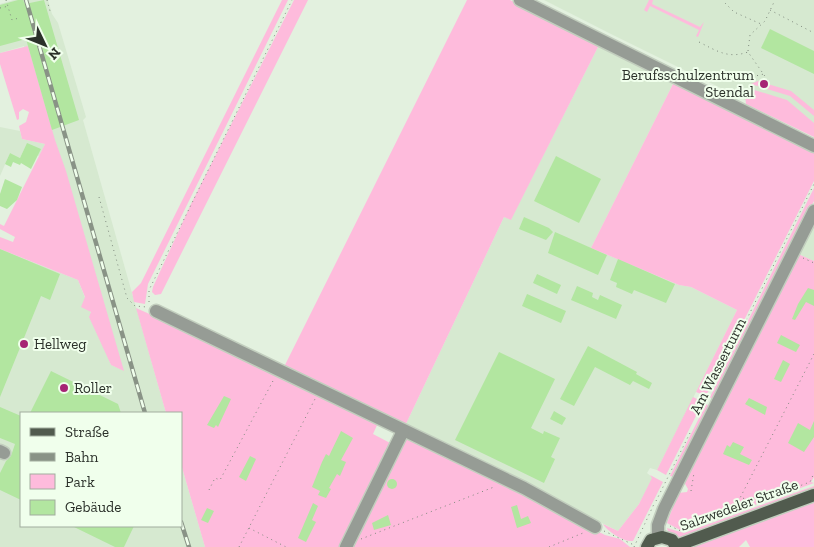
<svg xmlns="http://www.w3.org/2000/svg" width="814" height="547" font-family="'Zilla Slab',serif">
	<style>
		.built { fill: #d6e9d0 }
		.green { fill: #febbdc }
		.building { fill: #b2e6a0 }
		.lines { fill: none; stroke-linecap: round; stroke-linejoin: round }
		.minor-casing { stroke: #c2cebe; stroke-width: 15 }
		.major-casing { stroke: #c2cebe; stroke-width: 15 }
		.path { stroke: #808a7e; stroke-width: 1; stroke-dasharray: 1 4; stroke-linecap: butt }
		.minor { stroke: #969c95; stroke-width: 12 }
		.major { stroke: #515b4e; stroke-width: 12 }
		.rail-casing { stroke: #899386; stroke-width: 4.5 }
		.rail { stroke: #f0ffec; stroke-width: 2.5; stroke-dasharray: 8; stroke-linecap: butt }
		.poi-dot { fill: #a62574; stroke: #f0ffec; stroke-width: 2 }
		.labels { text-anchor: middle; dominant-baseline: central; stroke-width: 4; stroke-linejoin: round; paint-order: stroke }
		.poi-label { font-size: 15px; fill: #2b312a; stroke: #f0ffec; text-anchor: start }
		.street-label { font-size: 15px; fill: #2b312a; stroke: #f0ffec }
	</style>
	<rect width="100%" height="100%" fill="#e3f1df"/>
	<g class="built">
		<polygon points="14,0 48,0 52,14 58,23 86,117 83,120 166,413 21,413 21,526 181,526 181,464 205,547 0,547 0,249 78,280 111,365 123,370 24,46 0,53 0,4"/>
		<polygon points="544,0 814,0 814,134 613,35"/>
		<polygon points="599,45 674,82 591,248 679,285 691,287 737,310 657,470 650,468 647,473 653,478 639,504 618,531 405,426 504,217 511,219"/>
		<polygon points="0,127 20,131 22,139 45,144 39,156 24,150 20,158 10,153 0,176"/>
		<polygon points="814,222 814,261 798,254"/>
	</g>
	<g class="green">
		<polygon points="282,0 288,0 148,284 145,304 134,302 132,292 141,283"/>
		<polygon points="294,0 308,0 161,294 155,295 152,292 153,287 191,204"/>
		<polygon points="467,0 510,0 599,45 511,220 504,217 405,426 284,367"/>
		<polygon points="649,0 653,0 652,4 700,27 704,22 698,37 696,36 699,30 650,6 647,12 644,10"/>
		<polygon points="28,46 55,140 66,171 124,371 111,365 89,317 91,312 81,307 85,297 78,280 0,249 0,237 13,242 15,237 0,229 0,224 4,226 45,144 22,139 19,126 26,122 29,112 23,109 19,112 19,119 17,120 0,64 0,53"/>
		<polygon points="758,81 791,91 814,110 814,116 790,96 751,84"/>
		<polygon points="674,82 814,151 814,181 706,396 696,392 737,310 691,287 679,285 591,248"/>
		<polygon points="751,89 787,100 814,123 814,137 746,104 745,94"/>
		<polygon points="814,188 814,201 712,399 710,397"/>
		<polygon points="798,254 814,261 814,477 811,482 814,483 697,526 682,531 667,523 678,493 687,492 688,489 684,482"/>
		<polygon points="136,308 199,336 378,423 373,434 392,444 341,547 205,547 181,464 181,413 166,413"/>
		<polygon points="693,397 703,402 666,475 657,470"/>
		<polygon points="706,404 709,406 674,477 670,476"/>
		<polygon points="406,437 605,535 620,539 630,547 351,547"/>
		<path d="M650,475l13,7 -30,59c-9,1 -25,-9 -30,-17l15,7 21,-27 13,-26z"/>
		<polygon points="814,486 814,490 681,538 669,534 667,528 684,533"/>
		<polygon points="814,499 814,547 750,547 746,540 739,547 692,547"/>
	</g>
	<g class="building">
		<polygon points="18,0 23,0 25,4 44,0 79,120 52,130 26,39 0,46 0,5"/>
		<polygon points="770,29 814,51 814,74 761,48"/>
		<polygon points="27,143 41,149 31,169 21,163 20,165 13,162 11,167 5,164 10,153 20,158"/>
		<polygon points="556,156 601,179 579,223 534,201"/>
		<polygon points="5,179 22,187 17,200 7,209 0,206 0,194"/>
		<polygon points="524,217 549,228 553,232 546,240 519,229"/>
		<polygon points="555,232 607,255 598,275 548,253"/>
		<polygon points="0,249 60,274 50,300 41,296 0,397"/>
		<polygon points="618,259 675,284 666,303 634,290 632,294 616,287 617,283 610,280"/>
		<polygon points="537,274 561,285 557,294 533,283"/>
		<polygon points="577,286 593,293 592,297 598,300 600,295 622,305 616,319 571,300"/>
		<polygon points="808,288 814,290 814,306 806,302 795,320 792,319 798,304"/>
		<polygon points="527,294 566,311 561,323 522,306"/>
		<polygon points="781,335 800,345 796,352 777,343"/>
		<polygon points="588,346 637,372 636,374 652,383 649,389 633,381 630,385 595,367 574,406 560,399"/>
		<polygon points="499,352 555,379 531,428 543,434 544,431 560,438 551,457 555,459 544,483 455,440"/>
		<polygon points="783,360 790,364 781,382 774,379"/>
		<polygon points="51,371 118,404 121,413 30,413"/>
		<polygon points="224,396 231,399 218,427 216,425 214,428 207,425"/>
		<polygon points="749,398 767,407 765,415 745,404"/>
		<polygon points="0,407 21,416 21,500 0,490 0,473 6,461 11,456 15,444 0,438"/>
		<polygon points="554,411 566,418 562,425 550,419"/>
		<polygon points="814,421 814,437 804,452 788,443 798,423 810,430"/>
		<polygon points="341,431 353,438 341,460 346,462 340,476 337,474 329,488 331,489 326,498 318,495 320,491 312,487 322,462 326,454 329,456"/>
		<polygon points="733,442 744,447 740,454 752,460 749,465 723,454 727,445 730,447"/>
		<polygon points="250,456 256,459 246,481 239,477"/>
		<circle cx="392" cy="484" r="5"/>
		<polygon points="313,503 318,506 312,520 316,522 306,542 298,538"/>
		<polygon points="517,505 521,519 528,516 531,523 517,528 511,507"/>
		<polygon points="207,508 214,511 208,523 201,520"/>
		<polygon points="388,515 391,525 374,530 372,523"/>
		<polygon points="72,526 134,526 124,547 115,547"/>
	</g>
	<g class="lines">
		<g class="minor-casing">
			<g id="minor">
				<polyline points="520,0 814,146"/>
				<polyline points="156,311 524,488 595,527"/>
				<polyline points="0,451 4,453"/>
				<polyline points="658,537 658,525 664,509 814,211"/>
				<polyline points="346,547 403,431"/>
			</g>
		</g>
		<g class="major-casing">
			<g id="major">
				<polyline points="676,546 814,495"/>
				<polyline points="647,547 651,540 662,537 672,540 676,547"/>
			</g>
		</g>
		<g class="path">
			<polyline points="6,0 12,20 19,18"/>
			<polyline points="47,0 50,11 47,12"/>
			<polyline points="725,3 734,12 761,24"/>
			<polyline points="0,8 9,6"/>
			<polyline points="770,10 814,33"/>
			<path d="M699,42c18,9 29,17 49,10l21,30"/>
			<polyline points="748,51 750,35 765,21 775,0"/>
			<polyline points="737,95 747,78 764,74"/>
			<polyline points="99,197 127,298 135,306 147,307"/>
			<polyline points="803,258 814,263"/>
			<polyline points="149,302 149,290 154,280 292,0"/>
			<path d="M814,354l-74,144c24,3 48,-8 70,-16l4,-9"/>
			<polyline points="722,369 814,184"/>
			<polyline points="209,490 215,478 220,480 274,379"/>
			<polyline points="691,491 694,473"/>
			<polyline points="656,501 691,431"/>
			<polyline points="670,526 681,531 684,531"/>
			<polyline points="249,528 286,547"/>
			<polyline points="604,531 634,545"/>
			<polyline points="361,539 494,487"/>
			<polyline points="239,547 315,399"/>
			<polyline points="549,547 583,533"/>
			<polyline points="634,547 654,504"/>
		</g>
		<use href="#minor" class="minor"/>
		<use href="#major" class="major"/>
		<g class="rail-casing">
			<g id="rail">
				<polyline points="26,0 145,413"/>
				<polyline points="181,522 189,547"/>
			</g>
		</g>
		<use href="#rail" class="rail"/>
	</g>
	<g class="poi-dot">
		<circle cx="764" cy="84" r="5"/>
		<circle cx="24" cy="344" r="5"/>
		<circle cx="64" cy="388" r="5"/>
	</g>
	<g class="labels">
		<g class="poi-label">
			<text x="754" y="75" text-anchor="end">Berufsschulzentrum<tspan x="754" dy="17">Stendal</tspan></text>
			<text x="34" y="344">Hellweg</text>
			<text x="74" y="388">Roller</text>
		</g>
		<g class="street-label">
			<text transform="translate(718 366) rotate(-63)">Am Wasserturm</text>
			<text transform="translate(739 505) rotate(-20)">Salzwedeler Straße</text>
		</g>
	</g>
	<rect x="20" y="412" width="162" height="115" fill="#f0ffec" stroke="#a1ad9e"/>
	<rect x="30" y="428" width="25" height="8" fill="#515b4e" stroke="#a1ad9e"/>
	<text x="65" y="437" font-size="15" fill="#2b312a">Straße</text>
	<rect x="30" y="453" width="25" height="8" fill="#899386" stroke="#a1ad9e"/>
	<text x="65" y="462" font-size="15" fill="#2b312a">Bahn</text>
	<rect x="30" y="474" width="25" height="15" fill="#febbdc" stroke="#a1ad9e"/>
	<text x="65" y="487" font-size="15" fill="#2b312a">Park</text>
	<rect x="30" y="500" width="25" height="15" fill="#b2e6a0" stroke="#a1ad9e"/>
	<text x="65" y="512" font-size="15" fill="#2b312a">Gebäude</text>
	<g transform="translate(45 45) rotate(133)" stroke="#f0ffec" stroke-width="4" paint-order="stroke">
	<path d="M0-4L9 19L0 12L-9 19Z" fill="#2b312a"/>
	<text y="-8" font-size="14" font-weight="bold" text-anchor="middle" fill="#2b312a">N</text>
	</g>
</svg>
